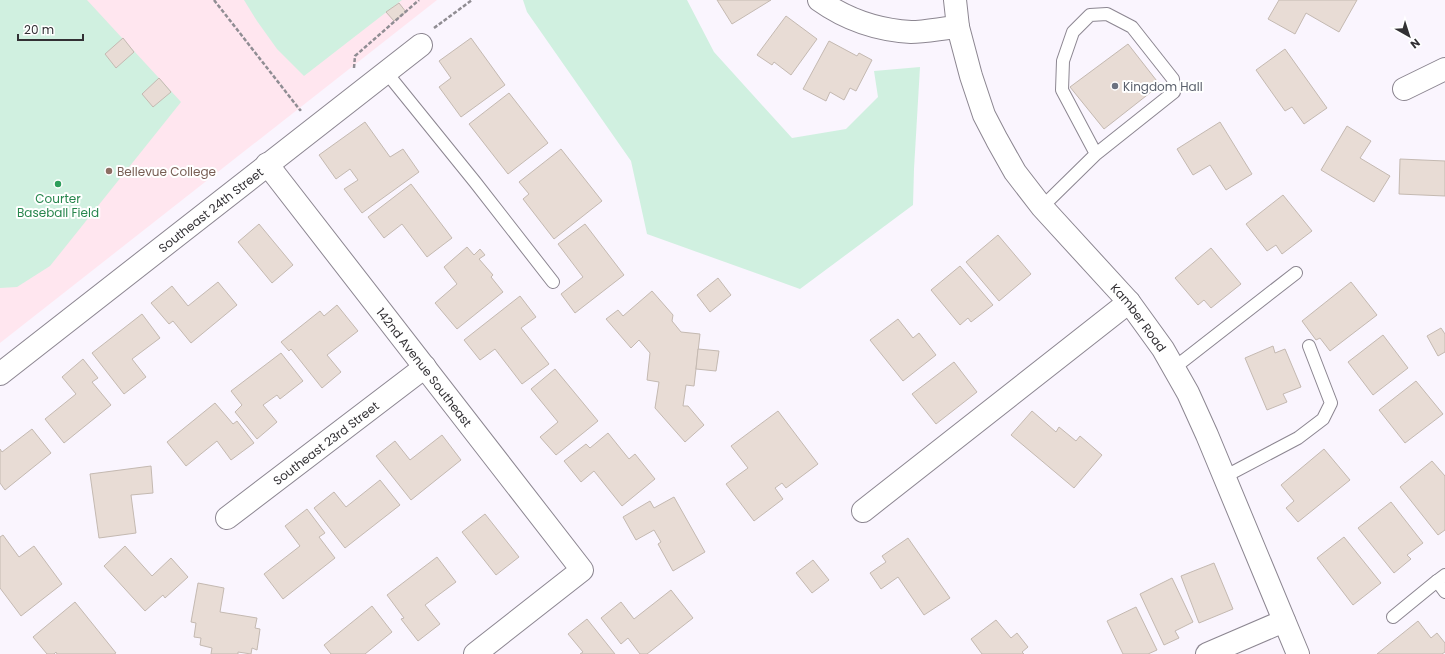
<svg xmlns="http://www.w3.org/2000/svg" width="1445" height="654" font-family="Poppins,sans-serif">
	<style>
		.education { fill: #ffe6ef }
		.green { fill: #d0f0e0 }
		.building { fill: #e8dcd5; stroke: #c4b9b1 }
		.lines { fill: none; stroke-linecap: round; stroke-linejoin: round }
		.service-casing { stroke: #8c8691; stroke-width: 14 }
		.minor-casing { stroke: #8c8691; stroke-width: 24 }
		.tertiary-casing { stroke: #8c8691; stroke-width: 24 }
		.path { stroke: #908d93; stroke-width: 2.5; stroke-dasharray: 4 2; stroke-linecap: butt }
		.service { stroke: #fff; stroke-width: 12 }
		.minor { stroke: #fff; stroke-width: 22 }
		.tertiary { stroke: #fff; stroke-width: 22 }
		.worship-dot { fill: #6b7280; stroke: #fff; stroke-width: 1.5 }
		.education-dot { fill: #8d6e63; stroke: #fff; stroke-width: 1.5 }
		.leisure-dot { fill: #2e9e5b; stroke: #fff; stroke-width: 1.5 }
		.labels { text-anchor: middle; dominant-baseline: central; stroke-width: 4; stroke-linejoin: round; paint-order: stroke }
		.worship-label { font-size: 12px; fill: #5b616d; stroke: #fff; text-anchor: start }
		.education-label { font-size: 12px; fill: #785e54; stroke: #fff; text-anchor: start }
		.leisure-label { font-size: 12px; fill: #27864d; stroke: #fff }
		.street-label { font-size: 12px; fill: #323034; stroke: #fff }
	</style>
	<rect width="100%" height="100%" fill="#faf5fe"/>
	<polygon class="education" points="0,0 437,0 0,343"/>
	<g class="green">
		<polygon points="0,0 87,0 181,102 50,266 17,287 0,288"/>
		<polygon points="244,0 402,0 304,76 277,49 257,21"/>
		<polygon points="523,0 687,0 714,52 792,138 846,129 878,97 874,71 920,67 914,169 913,205 800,289 647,234 631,161 527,12"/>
	</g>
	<g class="building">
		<polygon points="717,0 771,0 732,24"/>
		<polygon points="1279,0 1357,0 1339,32 1306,13 1295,34 1268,19"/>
		<polygon points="399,3 406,12 394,21 386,12"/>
		<polygon points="786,16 817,39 791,75 774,62 772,65 757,55"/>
		<polygon points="123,38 134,52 116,68 105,54"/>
		<polygon points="471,38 505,85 461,117 439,87 451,78 439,61"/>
		<polygon points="829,41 857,56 859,53 872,60 856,91 850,88 844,100 830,92 826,101 803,89"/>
		<polygon points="1128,44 1160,85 1104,129 1070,87"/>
		<polygon points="1285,49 1327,108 1304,124 1292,107 1285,111 1256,70"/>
		<polygon points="159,78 171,92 153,107 142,94"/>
		<polygon points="509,93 548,143 508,174 469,124"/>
		<polygon points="365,122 390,157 403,149 419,172 362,213 344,189 358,180 350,169 336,179 319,155"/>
		<polygon points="1220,122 1252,174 1226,190 1210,165 1193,175 1177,149"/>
		<polygon points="1347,126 1371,141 1360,158 1390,176 1374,202 1321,170"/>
		<polygon points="561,149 602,201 554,239 523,199 529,194 519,182"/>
		<polygon points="1400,159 1445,161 1445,196 1399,194"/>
		<polygon points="411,184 452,238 427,257 402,224 384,238 368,217"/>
		<polygon points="1283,195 1312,231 1282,254 1276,245 1267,251 1246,224"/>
		<polygon points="259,224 293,265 272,283 238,242"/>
		<polygon points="585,224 624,275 575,313 561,294 583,277 558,244"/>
		<polygon points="998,235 1031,274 999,301 966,262"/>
		<polygon points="467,247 474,255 480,249 485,255 479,259 493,275 491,277 503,292 457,329 435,303 457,284 444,267"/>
		<polygon points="1211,248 1241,284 1211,308 1204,300 1198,305 1175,278"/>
		<polygon points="960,266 993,305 971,322 968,318 960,325 931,290"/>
		<polygon points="718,278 731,295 710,312 697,295"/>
		<polygon points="218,282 237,305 191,343 173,321 169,324 151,303 172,286 188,306"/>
		<polygon points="1351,282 1377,315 1330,351 1320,338 1316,340 1302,321"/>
		<polygon points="652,291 673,315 672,321 681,332 700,334 694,386 686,385 683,406 688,406 704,425 685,442 655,408 659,382 647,380 650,353 639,340 631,348 606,319 618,310 623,316"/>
		<polygon points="520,296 536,317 521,328 549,364 522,384 495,349 480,360 464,340"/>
		<polygon points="337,305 358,331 327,355 341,372 322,388 291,349 289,351 281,342 320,311 324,316"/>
		<polygon points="142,314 160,338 132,359 146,377 124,394 92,353"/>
		<polygon points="898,319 913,338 919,333 936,355 903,381 870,340"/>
		<polygon points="1441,328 1445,334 1445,352 1438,356 1427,336"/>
		<polygon points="1383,335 1408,368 1373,395 1348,362"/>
		<polygon points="1273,346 1275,353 1285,349 1301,387 1283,394 1287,402 1267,410 1245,358"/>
		<polygon points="698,349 719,351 716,371 696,369"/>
		<polygon points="281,353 303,381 280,399 277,395 263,405 277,422 257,439 235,412 242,405 231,391"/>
		<polygon points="83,359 98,378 92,382 111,405 64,443 45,419 76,394 62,377"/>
		<polygon points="954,362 977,392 936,424 912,394"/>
		<polygon points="555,369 598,421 556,455 540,437 558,422 531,389"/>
		<polygon points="1416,381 1443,414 1405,443 1379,410"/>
		<polygon points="215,403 233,424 237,421 254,443 231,460 217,441 186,466 167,442"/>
		<polygon points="778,411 818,464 786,488 782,483 775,488 783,499 754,521 726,484 748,468 731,446"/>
		<polygon points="1032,411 1056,432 1059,427 1076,441 1080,436 1102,455 1074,488 1011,435"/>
		<polygon points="32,429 51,453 5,490 0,483 0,449 2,452"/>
		<polygon points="608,433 629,459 635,454 655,479 622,506 594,471 581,482 564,461 586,444 590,448"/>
		<polygon points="442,435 461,460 411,500 376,456 395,441 410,460"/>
		<polygon points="1324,449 1350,480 1298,522 1286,508 1294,501 1281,485"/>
		<polygon points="1432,461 1445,476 1445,530 1438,535 1400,487"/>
		<polygon points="151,466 153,493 131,495 136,533 99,538 90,474"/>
		<polygon points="380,480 400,505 345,548 314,508 334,492 346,507"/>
		<polygon points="674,497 705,552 673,571 658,544 661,542 654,530 636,540 623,517 650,501 654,508"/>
		<polygon points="1391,502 1423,543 1407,555 1411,559 1394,573 1358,528"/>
		<polygon points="307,509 325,533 319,537 335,558 283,599 264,574 300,546 285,526"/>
		<polygon points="485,514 519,557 496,575 462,532"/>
		<polygon points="3,535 19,557 34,546 62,584 21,616 0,588 0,537"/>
		<polygon points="1344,537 1381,583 1353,605 1317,558"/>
		<polygon points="908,538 950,598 924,615 898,577 881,589 870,573 886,562 882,556"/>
		<polygon points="125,546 152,576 171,558 188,577 165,598 163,595 145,611 104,566"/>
		<polygon points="437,557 456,582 425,605 440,624 418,641 401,619 404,618 387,595"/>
		<polygon points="813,560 829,580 812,593 796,573"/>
		<polygon points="1214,563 1233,609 1199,623 1181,576"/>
		<polygon points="1172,578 1193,622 1175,631 1179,638 1164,645 1140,594"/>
		<polygon points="198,583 224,588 220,612 257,618 255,628 260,629 257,650 252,648 251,654 238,652 238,654 211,654 212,648 200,645 201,638 194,637 196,623 191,622"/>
		<polygon points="671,590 693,618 647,654 640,654 628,638 621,644 601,618 621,602 634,619"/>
		<polygon points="75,602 116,653 114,654 57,654 56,652 54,654 47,654 33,637"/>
		<polygon points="372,606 392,632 365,654 331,654 324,645"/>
		<polygon points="1136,607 1157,650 1148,654 1123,654 1107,621"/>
		<polygon points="587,619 615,654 580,654 583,652 568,634"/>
		<polygon points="996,620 1011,638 1017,633 1028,647 1022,652 1024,654 982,654 971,639"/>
		<polygon points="1418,621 1431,638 1437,633 1445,643 1445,652 1442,654 1377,654"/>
	</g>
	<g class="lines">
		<g class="service-casing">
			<g id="service">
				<polyline points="386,72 475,182 553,282"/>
				<polyline points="1042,207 1096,154 1174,92 1173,79 1132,27 1107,14 1090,15 1073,32 1063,61 1062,90 1096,154"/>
				<polyline points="1174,368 1296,273"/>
				<polyline points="1224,477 1298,438 1323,419 1331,403 1309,346"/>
				<polyline points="1445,575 1437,581 1445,592"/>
				<polyline points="1393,617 1437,581"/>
			</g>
		</g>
		<g class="minor-casing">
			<g id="minor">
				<path d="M819,0c28,20 58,30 92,32 15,0 32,-4 47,-5"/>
				<polyline points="1404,89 1445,69"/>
				<path id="s1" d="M267,164l315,406 -107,84"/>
				<path id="s2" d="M0,374l421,-329"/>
				<polyline points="863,511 1129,302"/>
				<path id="s3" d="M227,518l198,-151"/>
				<polyline points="1207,654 1284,621"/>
			</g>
		</g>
		<g class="tertiary-casing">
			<g id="tertiary">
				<path id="s4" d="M955,0l3,27 13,49 13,39 13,25 18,32 27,35 87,95 34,47 25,44 19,42 91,219"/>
			</g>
		</g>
		<g class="path">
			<polyline points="214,0 300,110 301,109"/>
			<polyline points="434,28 472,0"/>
			<polyline points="354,68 355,56 419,0"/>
		</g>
		<use href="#service" class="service"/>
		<use href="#minor" class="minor"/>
		<use href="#tertiary" class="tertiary"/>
	</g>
	<circle class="worship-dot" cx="1115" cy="86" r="4"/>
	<circle class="education-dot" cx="109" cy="171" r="4"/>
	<circle class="leisure-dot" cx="58" cy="184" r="4"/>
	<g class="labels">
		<g class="worship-label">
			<text x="1123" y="86">Kingdom Hall</text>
		</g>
		<g class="education-label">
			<text x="117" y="171">Bellevue College</text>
		</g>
		<g class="leisure-label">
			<text x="58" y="198">Courter<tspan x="58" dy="14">Baseball Field</tspan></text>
		</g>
		<g class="street-label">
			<text stroke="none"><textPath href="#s2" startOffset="267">Southeast 24th Street</textPath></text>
			<text stroke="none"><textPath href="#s4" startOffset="375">Kamber Road</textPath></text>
			<text stroke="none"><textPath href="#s1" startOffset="257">142nd Avenue Southeast</textPath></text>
			<text stroke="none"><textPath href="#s3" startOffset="124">Southeast 23rd Street</textPath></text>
		</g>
	</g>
	<g transform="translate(1409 36) rotate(141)" stroke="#ffffff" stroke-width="3" paint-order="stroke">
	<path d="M0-3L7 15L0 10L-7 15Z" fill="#323034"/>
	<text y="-6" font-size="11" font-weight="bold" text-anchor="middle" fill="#323034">N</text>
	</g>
	<path d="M18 34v6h65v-6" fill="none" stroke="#323034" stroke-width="2"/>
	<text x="24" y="34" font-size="12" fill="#323034" stroke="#ffffff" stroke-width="3" paint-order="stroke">20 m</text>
</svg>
